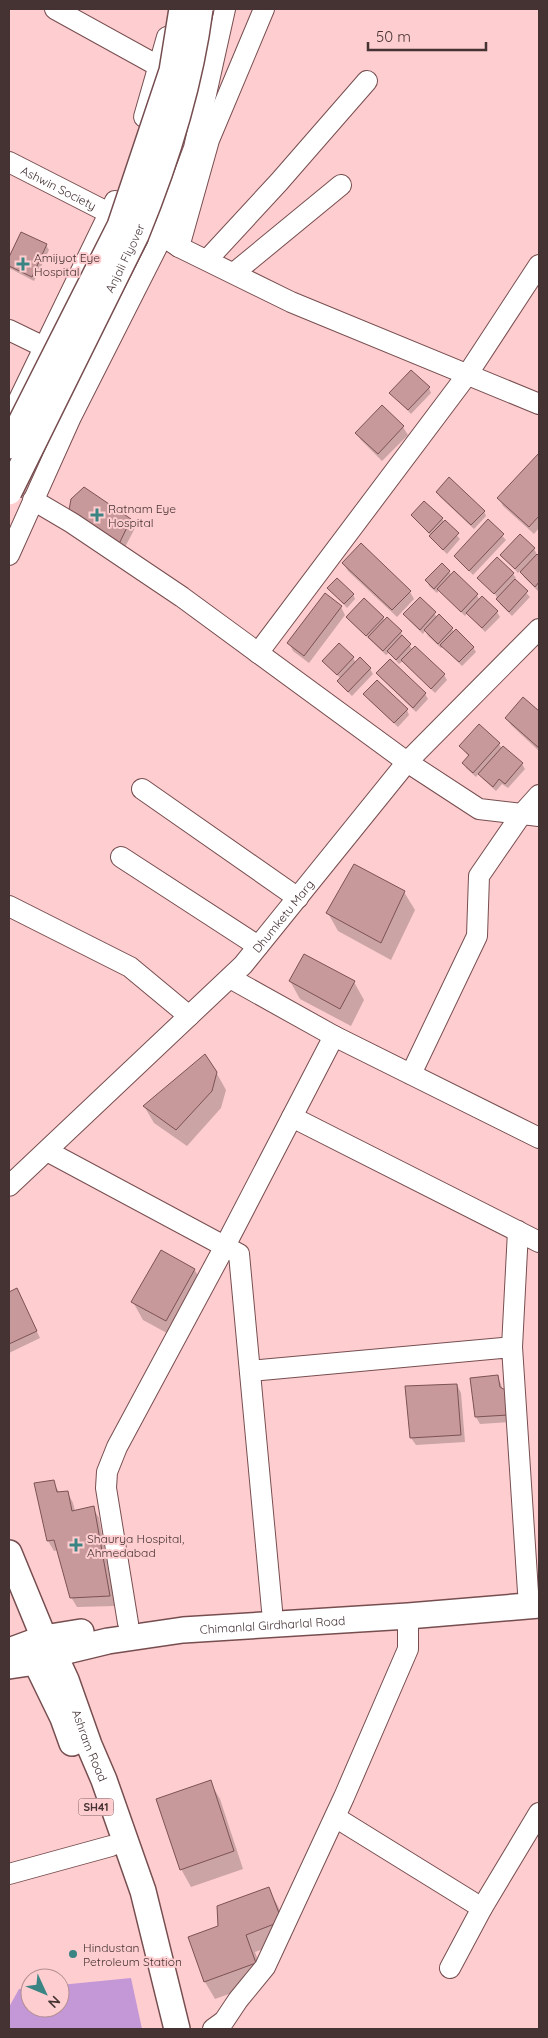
<svg xmlns="http://www.w3.org/2000/svg" width="548" height="2038" font-family="Quicksand,sans-serif">
	<style>
		.green { fill: #c498d6 }
		.shadow { fill: #0003 }
		.building { fill: #c8999b; stroke: #7c5254 }
		.lines { fill: none; stroke-linecap: round; stroke-linejoin: round }
		.minor-casing { stroke: #774e50; stroke-width: 22 }
		.major-casing { stroke: #774e50; stroke-width: 28 }
		.minor { stroke: #fff; stroke-width: 20 }
		.major { stroke: #fff; stroke-width: 25 }
		.major-bridge-casing { stroke: #774e50; stroke-width: 28; stroke-linecap: butt }
		.major-bridge { stroke: #fff; stroke-width: 25 }
		.poi-dot { fill: #3b8484; stroke: #fecdcf; stroke-width: 2 }
		.labels { text-anchor: middle; dominant-baseline: central; stroke-width: 4; stroke-linejoin: round; paint-order: stroke }
		.shield { fill: #fecdcf; stroke: #7c6062; stroke-width: 1 }
		.shield-label { font-size: 11px; font-weight: bold; fill: #453233 }
		.street-label { font-size: 12px; fill: #453233; stroke: #fecdcf }
		.poi-label { font-size: 12px; fill: #453233; stroke: #fecdcf; text-anchor: start }
	</style>
	<rect width="100%" height="100%" fill="#fecdcf"/>
	<polygon class="green" points="131,1978 142,2029 9,2029 9,2007 19,1989 30,1988 30,2008 60,2008 60,1985"/>
	<g class="shadow">
		<polygon points="21,234 46,245 49,250 34,281 9,268 9,260"/>
		<polygon points="429,388 431,393 411,414 391,393"/>
		<polygon points="382,406 403,427 408,435 382,461 361,440 356,433"/>
		<polygon points="539,454 539,528 534,534 503,506 499,498"/>
		<polygon points="437,492 484,511 486,516 474,529 440,497"/>
		<polygon points="412,515 442,519 460,539 447,554 434,541 431,536"/>
		<polygon points="74,518 130,520 135,528 123,551"/>
		<polygon points="488,521 506,540 473,575 455,556"/>
		<polygon points="534,549 539,558 538,591 524,577 520,571 518,573 502,555"/>
		<polygon points="343,563 410,592 414,599 397,617 348,571"/>
		<polygon points="442,565 452,575 477,595 480,601 497,612 500,617 485,632 467,613 465,616 439,590 437,593 429,586 427,581"/>
		<polygon points="513,574 516,578 514,580 530,597 512,616 500,604 492,588 490,589 492,593 479,578"/>
		<polygon points="329,588 353,594 355,599 347,608"/>
		<polygon points="420,599 438,618 473,647 476,652 462,666 443,647 441,648 428,636 425,631 423,634 408,619 405,614"/>
		<polygon points="341,607 345,615 309,663 293,651 289,643"/>
		<polygon points="348,617 383,618 385,621 387,619 401,632 403,638 413,650 415,647 444,675 447,680 435,693 403,661 399,664 389,653 386,655 351,622"/>
		<polygon points="353,658 356,663 370,669 373,674 352,696 342,686 339,681 341,679 324,661"/>
		<polygon points="390,661 425,694 428,699 416,712 381,678 378,674"/>
		<polygon points="365,694 407,710 409,715 398,727 368,699"/>
		<polygon points="523,699 539,713 539,751 511,725 506,718"/>
		<polygon points="499,744 502,749 504,747 522,764 525,769 508,788 502,784 496,791 483,779 479,773 476,777 466,768 464,763 469,757 460,746"/>
		<polygon points="404,892 415,910 391,960 338,931 328,913"/>
		<polygon points="290,981 354,982 364,1000 351,1026 300,999"/>
		<polygon points="216,1072 226,1090 221,1108 187,1146 154,1123 144,1106"/>
		<polygon points="194,1269 205,1287 176,1338 143,1320 133,1302"/>
		<polygon points="17,1290 40,1338 9,1353 9,1293"/>
		<polygon points="497,1376 501,1384 511,1422 480,1424 476,1417"/>
		<polygon points="457,1385 461,1393 465,1442 416,1445 411,1438"/>
		<polygon points="53,1482 59,1492 68,1493 73,1503 75,1511 93,1508 99,1518 115,1606 77,1607 71,1597 58,1550 54,1551 48,1541"/>
		<polygon points="210,1782 220,1799 243,1869 191,1887 181,1869"/>
		<polygon points="268,1888 278,1906 291,1939 255,1952 265,1981 215,1999 205,1982 189,1938 219,1927"/>
	</g>
	<g class="building">
		<polygon points="21,232 47,244 32,277 9,266 9,257"/>
		<polygon points="411,370 430,387 408,410 389,393"/>
		<polygon points="382,405 404,426 378,454 355,433"/>
		<polygon points="539,453 539,516 529,527 497,498"/>
		<polygon points="449,477 485,511 471,525 436,492"/>
		<polygon points="84,487 131,519 119,544 69,510 71,499"/>
		<polygon points="424,501 443,518 429,533 411,515"/>
		<polygon points="488,519 504,534 469,571 454,556"/>
		<polygon points="445,520 459,533 443,550 429,536"/>
		<polygon points="520,534 535,548 515,569 500,555"/>
		<polygon points="361,543 411,591 392,610 342,563"/>
		<polygon points="537,554 539,556 539,582 535,587 520,572"/>
		<polygon points="497,557 514,573 494,594 477,578"/>
		<polygon points="442,563 450,571 434,589 425,580"/>
		<polygon points="454,571 478,594 461,612 437,589"/>
		<polygon points="337,578 354,594 344,604 327,588"/>
		<polygon points="515,579 528,591 509,612 496,599"/>
		<polygon points="325,593 342,606 304,656 287,643"/>
		<polygon points="482,596 498,611 482,628 466,613"/>
		<polygon points="420,597 436,612 420,630 403,614"/>
		<polygon points="364,598 384,617 366,636 346,617"/>
		<polygon points="439,614 453,628 438,644 424,630"/>
		<polygon points="387,617 402,631 383,651 368,637"/>
		<polygon points="456,629 474,647 459,662 440,645"/>
		<polygon points="402,635 411,644 396,660 387,651"/>
		<polygon points="339,643 354,657 337,675 322,661"/>
		<polygon points="415,646 445,674 431,689 401,660"/>
		<polygon points="360,657 371,668 348,692 337,681"/>
		<polygon points="390,659 426,693 413,708 376,673"/>
		<polygon points="377,680 408,709 394,723 363,694"/>
		<polygon points="523,697 539,711 539,748 505,718"/>
		<polygon points="479,724 500,743 473,773 462,763 469,755 459,746"/>
		<polygon points="503,746 523,763 505,784 499,779 493,787 478,774"/>
		<polygon points="354,864 405,891 381,943 326,913"/>
		<polygon points="304,954 355,981 340,1009 289,981"/>
		<polygon points="205,1054 217,1072 212,1091 176,1130 143,1106"/>
		<polygon points="161,1250 195,1269 166,1321 131,1302"/>
		<polygon points="17,1288 37,1331 9,1344 9,1292"/>
		<polygon points="498,1375 500,1387 507,1391 508,1415 475,1417 470,1378"/>
		<polygon points="457,1384 461,1435 410,1438 405,1386"/>
		<polygon points="54,1480 57,1492 68,1491 72,1511 94,1506 110,1596 70,1598 54,1540 47,1541 34,1483"/>
		<polygon points="211,1780 234,1851 180,1870 156,1799"/>
		<polygon points="269,1887 282,1921 246,1935 256,1963 204,1982 188,1937 218,1926 217,1906"/>
	</g>
	<g class="lines">
		<g class="minor-casing">
			<g id="minor">
				<polyline points="55,9 160,67"/>
				<polyline points="144,117 167,37"/>
				<path id="s1" d="M9,162l100,51 52,22 18,12 112,55 248,102"/>
				<polyline points="179,247 209,140 264,9"/>
				<polyline points="207,260 279,182 367,81"/>
				<polyline points="234,273 341,185"/>
				<polyline points="9,330 44,347"/>
				<polyline points="9,420 115,201"/>
				<polyline points="33,500 72,523 182,597 407,762 479,809 539,816"/>
				<polyline points="9,555 71,417 157,247 194,148 225,9"/>
				<polyline points="258,653 467,375 539,265"/>
				<polyline points="142,789 298,898"/>
				<polyline points="121,857 258,946"/>
				<polyline points="9,906 130,967 189,1016"/>
				<polyline points="230,978 334,1036"/>
				<polyline points="411,1074 477,936 479,876 521,815 539,795"/>
				<polyline points="292,1117 539,1242"/>
				<polyline points="47,1151 239,1254 272,1610"/>
				<path id="s2" d="M9,1186l234,-221 164,-203 132,-133"/>
				<polyline points="512,1347 518,1231"/>
				<polyline points="250,1371 512,1347 528,1592"/>
				<polyline points="128,1623 106,1488 107,1472 117,1447 225,1246 334,1036 539,1138"/>
				<polyline points="335,1817 482,1908"/>
				<polyline points="9,1874 111,1846"/>
				<polyline points="450,1968 482,1908 539,1813"/>
				<polyline points="213,2029 224,2021 238,2000 265,1967 344,1797 408,1649 408,1616"/>
			</g>
		</g>
		<g class="major-casing">
			<g id="major">
				<path id="s3" d="M9,1553l35,85 10,16 12,26 23,65 15,35 39,111 34,138"/>
				<polyline points="29,1648 63,1718 72,1743"/>
				<polyline points="9,1651 44,1638 81,1632"/>
				<path id="s4" d="M9,1666l27,-4 18,-8 54,-13 75,-11 225,-14 131,-11"/>
			</g>
		</g>
		<use href="#minor" class="minor"/>
		<use href="#major" class="major"/>
		<g class="major-bridge-casing">
			<g id="major-bridge">
				<polyline points="9,446 120,226 172,71 182,9"/>
				<path id="s5" d="M9,492l127,-257c30,-73 54,-148 64,-226"/>
			</g>
		</g>
		<use href="#major-bridge" class="major-bridge"/>
	</g>
	<g class="poi-dot">
		<path d="M20.5 256.5h5v5h5v5h-5v5h-5v-5h-5v-5h5z"/>
		<path d="M94.5 507.5h5v5h5v5h-5v5h-5v-5h-5v-5h5z"/>
		<path d="M73.5 1537.5h5v5h5v5h-5v5h-5v-5h-5v-5h5z"/>
		<circle cx="73" cy="1954" r="5"/>
	</g>
	<g class="labels">
		<rect class="shield" x="78.5" y="1798.5" width="35" height="17" rx="4"/>
		<g class="shield-label">
			<text x="96" y="1807">SH41</text>
		</g>
		<g class="street-label">
			<text stroke="none"><textPath href="#s1" startOffset="56">Ashwin Society</textPath></text>
			<text stroke="none"><textPath href="#s5" startOffset="261">Anjali Flyover</textPath></text>
			<text stroke="none"><textPath href="#s2" startOffset="385">Dhumketu Marg</textPath></text>
			<text stroke="none"><textPath href="#s4" startOffset="268">Chimanlal Girdharlal Road</textPath></text>
			<text stroke="none"><textPath href="#s3" startOffset="209">Ashram Road</textPath></text>
		</g>
		<g class="poi-label">
			<text x="34" y="257">Amijyot Eye<tspan x="34" dy="14">Hospital</tspan></text>
			<text x="108" y="508">Ratnam Eye<tspan x="108" dy="14">Hospital</tspan></text>
			<text x="87" y="1538">Shaurya Hospital,<tspan x="87" dy="14">Ahmedabad</tspan></text>
			<text x="83" y="1947">Hindustan<tspan x="83" dy="14">Petroleum Station</tspan></text>
		</g>
	</g>
	<rect width="548" height="2038" fill="none" stroke="#453233" stroke-width="20"/>
	<g transform="translate(45 1993) rotate(134)"><circle r="24" fill="#fecdcf" stroke="#b48f91"/>
	<path d="M0-4L9 19L0 12L-9 19Z" fill="#3b8484"/>
	<text y="-8" font-size="14" font-weight="bold" text-anchor="middle" fill="#453233">N</text>
	</g>
	<path d="M368 42v8h118v-8" fill="none" stroke="#453233" stroke-width="2.5"/>
	<text x="376" y="42" font-size="15" fill="#453233" stroke="#fecdcf" stroke-width="4" paint-order="stroke">50 m</text>
</svg>
